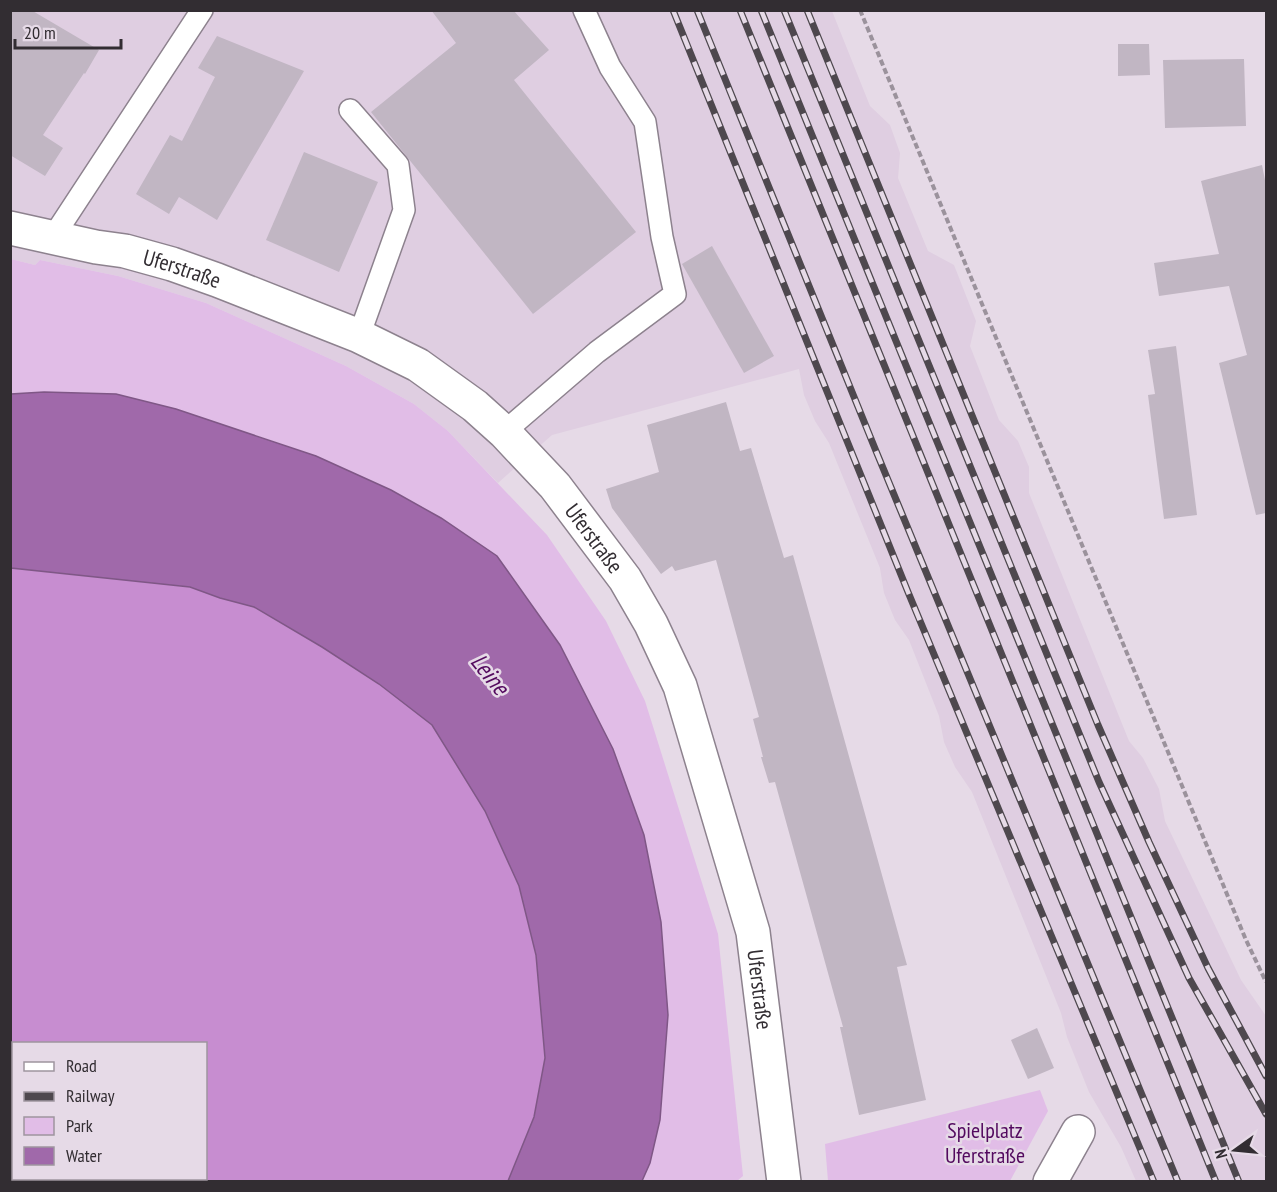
<svg xmlns="http://www.w3.org/2000/svg" width="1277" height="1192" font-family="'PT Sans Narrow',sans-serif">
	<style>
		.built { fill: #dfcee1 }
		.green { fill: #e1bde7 }
		.forest { fill: #c78dd0; fill-rule: evenodd }
		.water { fill: #a069aa; stroke: #7f5786; stroke-width: 1.5 }
		.building { fill: #c1b6c3 }
		.lines { fill: none; stroke-linecap: round; stroke-linejoin: round }
		.service-casing { stroke: #8d828e; stroke-width: 24 }
		.minor-casing { stroke: #8d828e; stroke-width: 36 }
		.path { stroke: #9b929c; stroke-width: 4; stroke-dasharray: 6 3; stroke-linecap: butt }
		.service { stroke: #fff; stroke-width: 21 }
		.minor { stroke: #fff; stroke-width: 33 }
		.rail-casing { stroke: #4e484e; stroke-width: 7 }
		.rail { stroke: #e6dae7; stroke-width: 4.5; stroke-dasharray: 14; stroke-linecap: butt }
		.labels { text-anchor: middle; dominant-baseline: central; stroke-width: 5; stroke-linejoin: round; paint-order: stroke }
		.street-label { font-size: 22px; fill: #322d32; stroke: #e6dae7 }
		.park-label { font-size: 22px; fill: #530a5f; stroke: #e6dae7 }
		.water-label { font-size: 24px; font-style: italic; fill: #53095e; stroke: #e6dae7 }
	</style>
	<rect width="100%" height="100%" fill="#e6dae7"/>
	<polygon class="built" points="11,11 832,11 870,106 890,125 900,153 898,178 928,251 954,265 976,321 970,346 999,420 1018,441 1029,467 1029,493 1129,741 1143,758 1159,789 1165,821 1241,980 1266,1016 1266,1181 1136,1181 1121,1147 1089,1092 1067,1037 1061,1013 972,792 955,767 944,742 939,716 909,640 895,620 884,593 880,568 829,443 815,421 804,395 799,369 552,435 498,483 448,431 414,404 346,366 206,303 118,276 40,260 35,265 11,259"/>
	<g class="green">
		<polygon points="11,259 35,265 40,260 118,276 206,303 346,366 414,404 448,431 547,535 606,621 645,701 718,934 743,1176 737,1181 642,1181 650,1163 668,1015 661,922 644,835 613,749 560,645 497,556 441,518 391,490 316,456 249,433 176,409 116,394 44,392 11,394"/>
		<polygon points="1040,1090 1048,1111 1010,1181 828,1181 825,1144"/>
	</g>
	<path class="forest" d="M10,568l180,19 64,20 68,40 57,37 53,41 53,86 34,75 17,69 9,103 -11,59 -26,64h-497zM14,1044h192v134h-192z"/>
	<polygon class="water" points="44,392 116,394 176,409 316,456 391,490 441,518 497,556 560,645 613,749 644,835 661,922 668,1015 660,1120 650,1163 642,1181 508,1181 534,1117 545,1058 536,955 519,886 485,811 432,725 379,684 322,647 254,607 220,598 190,587 11,568 11,394"/>
	<g class="building">
		<polygon points="10,10 31,10 99,50 85,74 84,73 43,135 63,148 45,176 10,155"/>
		<polygon points="431,10 513,10 549,50 514,80 636,232 533,314 371,112 456,43"/>
		<polygon points="217,36 304,71 217,220 179,197 169,214 136,194 170,135 182,141 215,77 198,68"/>
		<polygon points="1118,44 1149,44 1150,75 1118,76"/>
		<polygon points="1244,59 1246,126 1165,128 1163,60"/>
		<polygon points="304,152 378,182 339,272 266,240"/>
		<polygon points="1262,165 1266,185 1266,513 1256,515 1219,363 1247,355 1229,286 1159,296 1154,263 1219,254 1201,181"/>
		<polygon points="712,246 774,356 744,373 682,264"/>
		<polygon points="1176,346 1197,515 1164,519 1148,395 1155,394 1148,350"/>
		<polygon points="726,402 740,451 751,448 784,558 793,555 907,965 897,967 926,1100 859,1115 840,1027 843,1027 775,782 769,783 761,757 763,757 753,719 759,717 716,560 675,571 672,566 661,574 612,508 606,489 659,472 647,425"/>
		<polygon points="1037,1028 1054,1068 1028,1079 1011,1040"/>
	</g>
	<g class="lines">
		<g class="service-casing">
			<g id="service">
				<polyline points="350,110 398,165 404,210 359,336"/>
				<polyline points="53,237 202,10"/>
				<polyline points="504,432 597,352 675,294 662,237 645,122 610,67 584,10"/>
			</g>
		</g>
		<g class="minor-casing">
			<g id="minor">
				<path id="s1" d="M10,228l86,19 29,4 47,13 45,16 142,56 59,29 57,41 29,26 51,54 70,93 26,45 29,62 73,246 31,250"/>
				<polyline points="1050,1182 1078,1132"/>
			</g>
		</g>
		<polyline class="path" points="860,10 1246,940 1266,982"/>
		<use href="#service" class="service"/>
		<use href="#minor" class="minor"/>
		<g class="rail-casing">
			<g id="rail">
				<polyline points="673,10 908,592 1154,1182"/>
				<polyline points="697,10 876,451 1178,1182"/>
				<polyline points="740,10 1216,1182"/>
				<polyline points="761,10 1239,1182"/>
				<polyline points="784,10 1099,782 1189,978 1266,1114"/>
				<polyline points="807,10 1098,725 1149,842 1208,968 1266,1076"/>
			</g>
		</g>
		<use href="#rail" class="rail"/>
	</g>
	<g class="labels">
		<g class="street-label">
			<text stroke="none"><textPath href="#s1" startOffset="177">Uferstraße</textPath></text>
			<text stroke="none"><textPath href="#s1" startOffset="681">Uferstraße</textPath></text>
			<text stroke="none"><textPath href="#s1" startOffset="1167">Uferstraße</textPath></text>
		</g>
		<g class="park-label">
			<text x="985" y="1130">Spielplatz<tspan x="985" dy="25">Uferstraße</tspan></text>
		</g>
		<g class="water-label">
			<text transform="translate(490 674) rotate(51)">Leine</text>
		</g>
	</g>
	<rect width="1277" height="1192" fill="none" stroke="#322d32" stroke-width="24"/>
	<rect x="12" y="1042" width="195" height="138" fill="#e6dae7" stroke="#9e959f" stroke-width="1.5"/>
	<rect x="24" y="1062" width="30" height="9" fill="#ffffff" stroke="#9e959f" stroke-width="1.5"/>
	<text x="66" y="1072" font-size="18" fill="#322d32">Road</text>
	<rect x="24" y="1092" width="30" height="9" fill="#4e484e" stroke="#9e959f" stroke-width="1.5"/>
	<text x="66" y="1102" font-size="18" fill="#322d32">Railway</text>
	<rect x="24" y="1117" width="30" height="18" fill="#e1bde7" stroke="#9e959f" stroke-width="1.5"/>
	<text x="66" y="1132" font-size="18" fill="#322d32">Park</text>
	<rect x="24" y="1147" width="30" height="18" fill="#a069aa" stroke="#9e959f" stroke-width="1.5"/>
	<text x="66" y="1162" font-size="18" fill="#322d32">Water</text>
	<g transform="translate(1235 1150) rotate(255)" stroke="#e6dae7" stroke-width="4.5" paint-order="stroke">
	<path d="M0-4.5L10 22L0 15L-10 22Z" fill="#322d32"/>
	<text y="-9" font-size="16" font-weight="bold" text-anchor="middle" fill="#322d32">N</text>
	</g>
	<path d="M15 39v9h106v-9" fill="none" stroke="#322d32" stroke-width="3"/>
	<text x="24" y="39" font-size="18" fill="#322d32" stroke="#e6dae7" stroke-width="4.5" paint-order="stroke">20 m</text>
</svg>
